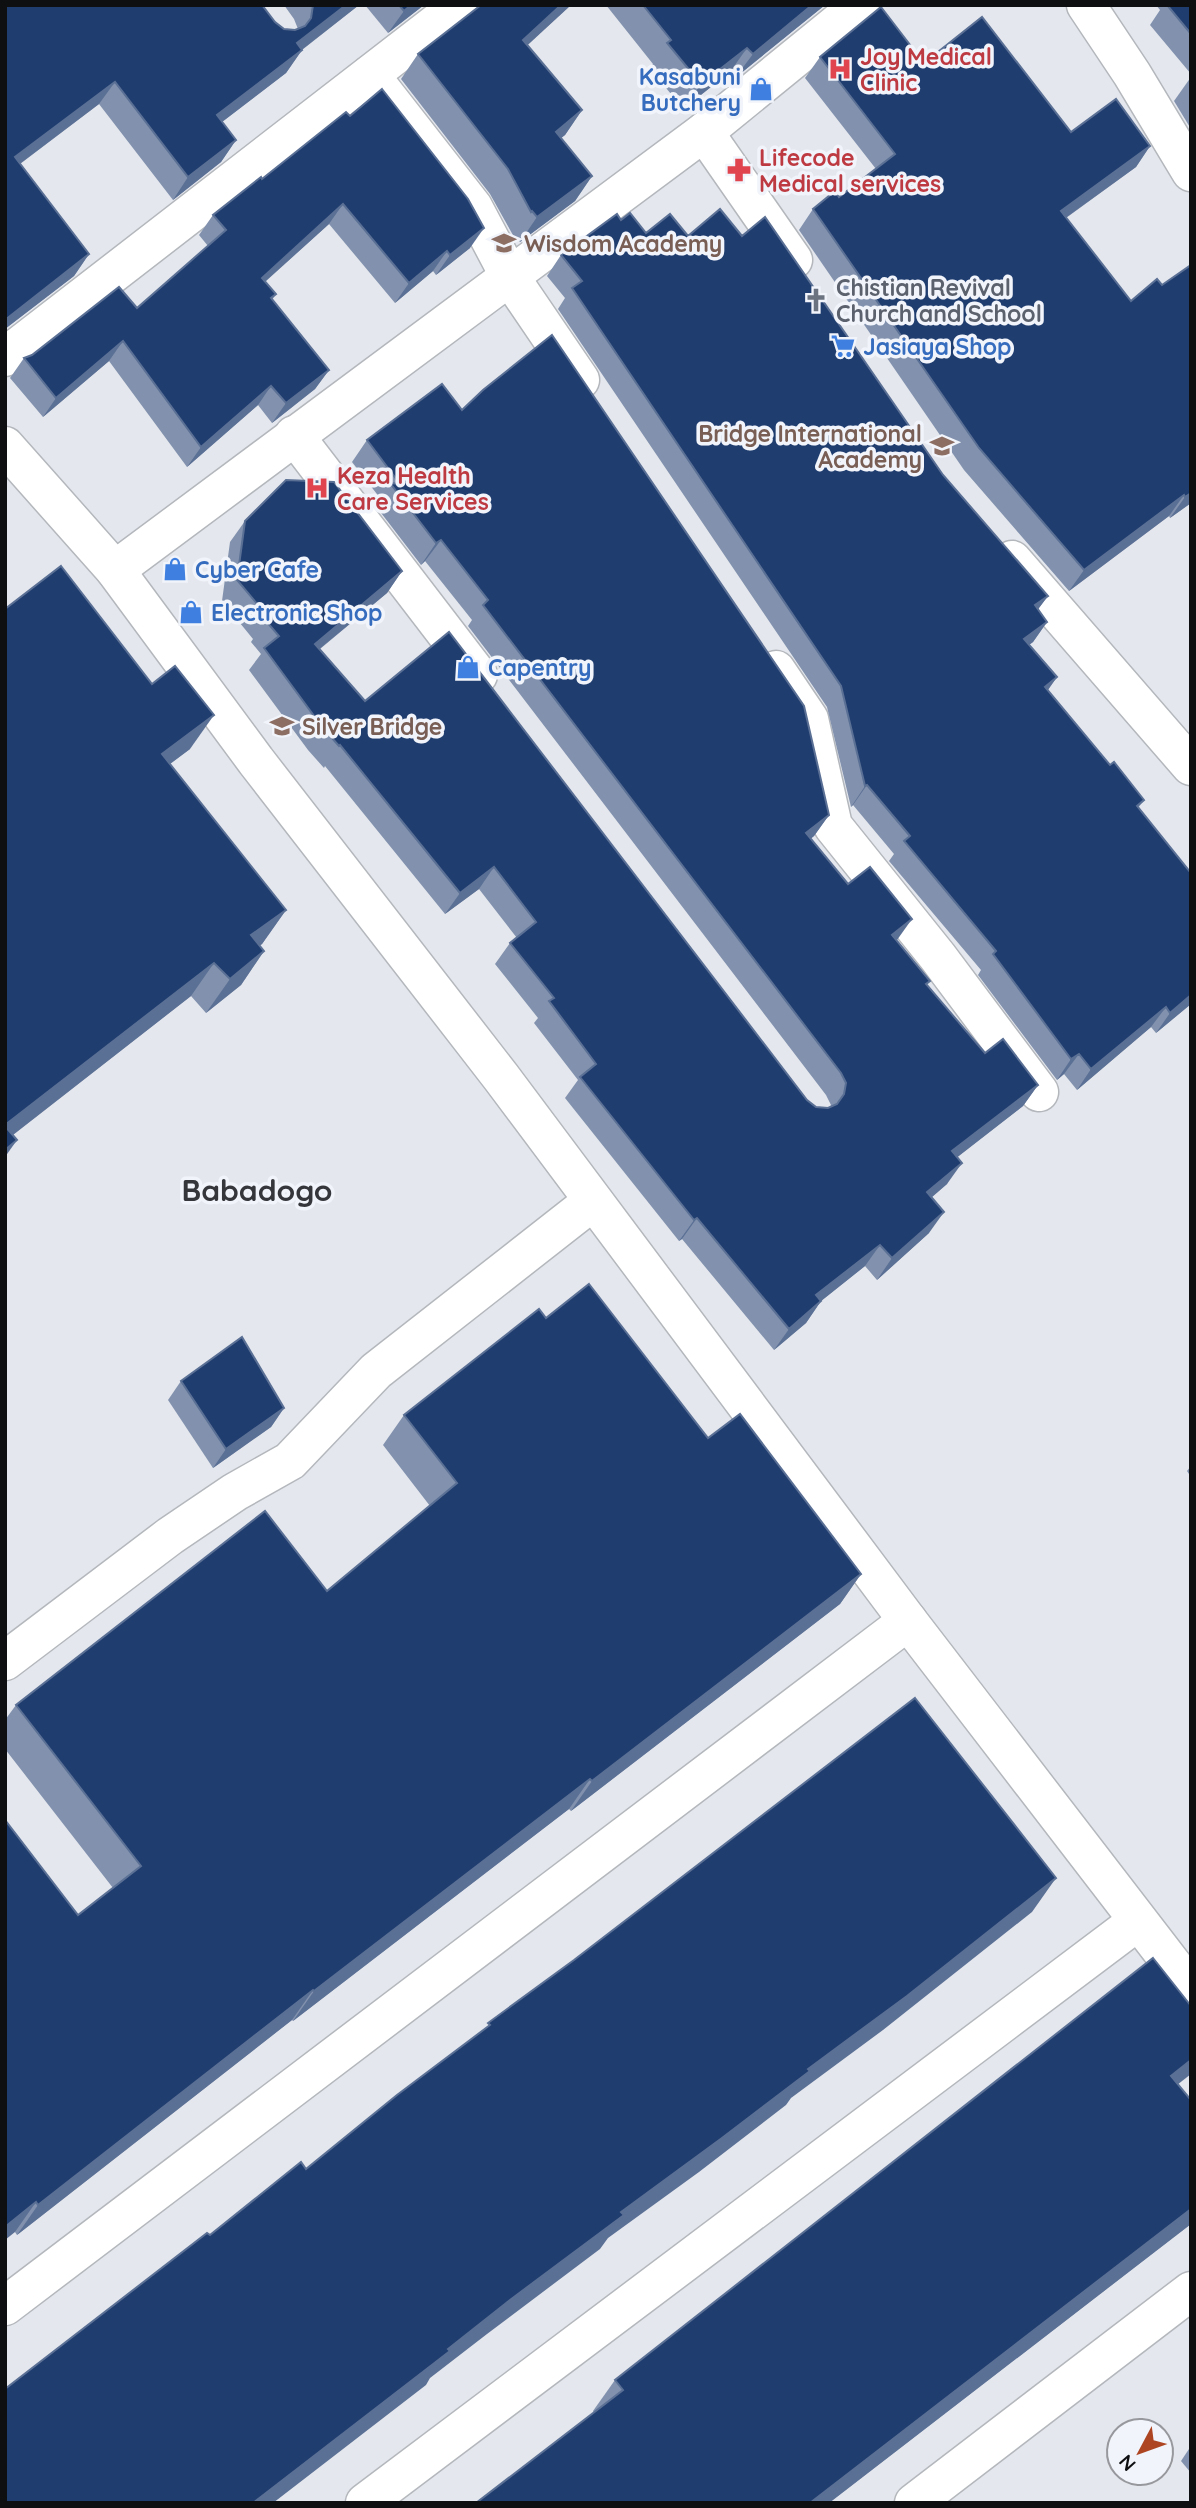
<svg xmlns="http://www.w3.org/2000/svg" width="1196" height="2508" font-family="Quicksand,sans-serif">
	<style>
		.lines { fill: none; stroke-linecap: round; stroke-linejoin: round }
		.minor-casing { stroke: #b4b8bd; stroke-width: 41 }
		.minor { stroke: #fff; stroke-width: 38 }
		.wall { fill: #8292ae }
		.shaded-wall { fill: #5b7095 }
		.building { fill: #203d6f; stroke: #5b7095; stroke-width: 2 }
		.labels { text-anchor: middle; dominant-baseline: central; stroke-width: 7; stroke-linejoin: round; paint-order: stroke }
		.health-label { font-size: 23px; font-weight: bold; fill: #be3a42; stroke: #f1f4fa; text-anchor: start }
		.shop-label { font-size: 23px; font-weight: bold; fill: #366cbe; stroke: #f1f4fa; text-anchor: start }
		.education-label { font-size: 23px; font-weight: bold; fill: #785e54; stroke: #f1f4fa; text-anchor: start }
		.worship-label { font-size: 23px; font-weight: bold; fill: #5b616d; stroke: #f1f4fa; text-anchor: start }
		.district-label { font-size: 30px; font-weight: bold; fill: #34363b; stroke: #f1f4fa }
	</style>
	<rect width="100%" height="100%" fill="#e4e7ed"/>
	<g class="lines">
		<g class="minor-casing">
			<g id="minor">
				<polyline points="1086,5 1132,74 1191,172"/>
				<polyline points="370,75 473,207 510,277 580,380"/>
				<polyline points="704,132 793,260"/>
				<polyline points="5,357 460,5"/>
				<polyline points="294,435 478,675"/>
				<polyline points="5,446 115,570 256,761 501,1077 908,1621 1191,1989"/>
				<polyline points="1012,560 1191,766"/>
				<polyline points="115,570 704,132 860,5"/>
				<polyline points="776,670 809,719 833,826 938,957 1039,1092"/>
				<polyline points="5,1661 170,1536 235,1492 290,1461 376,1371 593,1201"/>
				<polyline points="5,2306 908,1621"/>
				<polyline points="365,2503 1138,1921"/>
				<polyline points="914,2503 1191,2291"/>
			</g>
		</g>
		<use href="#minor" class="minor"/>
	</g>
	<g class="wall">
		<polygon points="5,5 275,22 284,29 295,30 298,29 294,19 284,5 359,5 302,50 286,73 222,122 236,140 221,162 173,200 99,104 20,164 89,254 74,276 5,329"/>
		<polygon points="365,5 424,5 388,33"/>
		<polygon points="481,5 571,5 527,45 582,110 565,135 561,138 592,176 575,201 520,242 515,236 514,237 490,194 401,79 418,54"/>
		<polygon points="606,5 825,5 735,78 730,72 683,109 650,68 653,64"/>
		<polygon points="1156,5 1191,5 1191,74 1150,25 1160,10"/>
		<polygon points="820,57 924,63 1071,132 1150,146 1136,167 1066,218 1191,503 1170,518 1169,516 1069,591 964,470 799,230 813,209 839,197 876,169 805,78"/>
		<polygon points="1191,77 1191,129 1174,101"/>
		<polygon points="346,112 470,248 436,275 433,271 395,303 329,224 265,282 276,294 272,300 329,370 315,389 272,423 258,405 187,467 109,361 43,417 10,378 24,358 137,308 208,246 199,235 213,215 262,179"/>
		<polygon points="621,220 646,233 688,236 943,475 1048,596 1038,609 1047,622 1033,642 1029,645 1057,677 1048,690 1110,765 1144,800 1138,808 1191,873 1191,1004 1156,1033 1151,1027 1077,1090 1064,1074 1057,1080 978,975 981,970 889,861 894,854 853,805 851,807 827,707 558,309 565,298 547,276 561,255"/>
		<polygon points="462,410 829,815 814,836 810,839 930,981 927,985 985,1053 1038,1085 1023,1106 957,1157 947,1184 931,1198 929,1233 877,1280 865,1266 821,1301 806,1323 774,1350 682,1239 679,1241 565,1098 578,1080 534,1023 538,1018 495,964 510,943 517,938 479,889 445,914 325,766 324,768 308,750 249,670 261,654 251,642 253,639 222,601 230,542 245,521 402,571 387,593 320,649 365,701 807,1100 816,1107 828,1108 830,1107 831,1105 826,1095 468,626 472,620 425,561 421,565 375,505 380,498 352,462 367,440"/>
		<polygon points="5,609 190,749 170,764 286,910 262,944 259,946 264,951 241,985 206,1013 191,996 13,1135"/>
		<polygon points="546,1318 708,1438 861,1574 840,1604 571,1811 569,1809 293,2021 292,2020 17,2235 15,2232 78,1915 113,1888 5,1749 5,1720 16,1705 327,1591 430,1506 383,1445 404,1415"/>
		<polygon points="181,1381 284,1408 271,1427 213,1468 168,1400"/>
		<polygon points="1191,1466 1191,1477 1187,1471"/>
		<polygon points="1178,2084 1191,2100 1191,2224 829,2503 594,2413 593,2411 615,2380"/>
		<polygon points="1191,2446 1191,2473 1181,2461"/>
	</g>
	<g class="shaded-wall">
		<polygon points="346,5 359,5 281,66 297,43"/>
		<polygon points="411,5 424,5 388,33 404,11"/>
		<polygon points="561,5 571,5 506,65 523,40"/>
		<polygon points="812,5 825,5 735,78 753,54"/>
		<polygon points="747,48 730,72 683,109 701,84"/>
		<polygon points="302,50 286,73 201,138 217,115"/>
		<polygon points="115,82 99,104 5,175 15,157"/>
		<polygon points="582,110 565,135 538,156 556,132"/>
		<polygon points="236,140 221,162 173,200 188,177"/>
		<polygon points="1150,146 1136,167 1046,232 1061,211"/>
		<polygon points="592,176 575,201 520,242 537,217"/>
		<polygon points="343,204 329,224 248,297 262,278"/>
		<polygon points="484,228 470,248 436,275 450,255"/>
		<polygon points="447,251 433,271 395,303 409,283"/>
		<polygon points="89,254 74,276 5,329 5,320 7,317"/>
		<polygon points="123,341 109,361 43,417 56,398"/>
		<polygon points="329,370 315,389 272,423 286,403"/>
		<polygon points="271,386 258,405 187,467 201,447"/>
		<polygon points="1191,493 1191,503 1170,518 1185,497"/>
		<polygon points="1184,495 1169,516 1069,591 1084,570"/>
		<polygon points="441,540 425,561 421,565 436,543"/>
		<polygon points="402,571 387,593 300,665 315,644"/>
		<polygon points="1048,596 1033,616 1035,605"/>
		<polygon points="1047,622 1033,642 1010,659 1024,639"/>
		<polygon points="1057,677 1042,698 1045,687"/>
		<polygon points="214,715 190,749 139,787 162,754"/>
		<polygon points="867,785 853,805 851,807 865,786"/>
		<polygon points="829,815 814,836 791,855 806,833"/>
		<polygon points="494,867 479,889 445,914 460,893"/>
		<polygon points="286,910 262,944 227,969 251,935"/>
		<polygon points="912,919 897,940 892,935"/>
		<polygon points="264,951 241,985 206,1013 230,979"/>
		<polygon points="214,963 191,996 5,1141 5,1125"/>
		<polygon points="1191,995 1191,1004 1156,1033 1170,1013"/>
		<polygon points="1166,1007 1151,1027 1077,1090 1091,1069"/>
		<polygon points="1079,1054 1064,1074 1057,1080 1071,1059"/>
		<polygon points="1038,1085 1023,1106 937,1173 952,1151"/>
		<polygon points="17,1140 5,1157 5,1150"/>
		<polygon points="962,1163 947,1184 912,1214 927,1192"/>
		<polygon points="944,1212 929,1233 877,1280 892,1258"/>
		<polygon points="697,1218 682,1239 679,1241 694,1220"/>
		<polygon points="880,1245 865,1266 801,1317 816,1295"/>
		<polygon points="821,1301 806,1323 774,1350 789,1329"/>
		<polygon points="284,1408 271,1427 213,1468 226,1449"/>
		<polygon points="861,1574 840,1604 571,1811 592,1781"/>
		<polygon points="590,1779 569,1809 293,2021 314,1991"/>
		<polygon points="1056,1878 1032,1912 883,2030 791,2098 786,2105 699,2172 608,2238 600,2249 487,2334 430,2378 426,2385 273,2503 253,2503 621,2212"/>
		<polygon points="313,1990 292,2020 17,2235 38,2205"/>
		<polygon points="1191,2060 1191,2074 1149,2107 1171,2076"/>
		<polygon points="36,2202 15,2232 5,2240 5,2227"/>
		<polygon points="1191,2209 1191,2224 829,2503 810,2503"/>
	</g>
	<g class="building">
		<polygon points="5,5 262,5 275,22 284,29 295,30 305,26 311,18 313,5 346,5 297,43 302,50 217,115 236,140 188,177 115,82 15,157 89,254 5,320"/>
		<polygon points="399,5 411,5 404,11"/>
		<polygon points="481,5 561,5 523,40 582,110 556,132 592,176 537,217 532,211 531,212 508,169 418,54"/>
		<polygon points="643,5 812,5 753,54 747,48 701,84 667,43 671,40"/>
		<polygon points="1167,5 1191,5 1191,34"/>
		<polygon points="881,7 924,63 982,17 1071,132 1116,99 1150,146 1061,211 1131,301 1157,279 1162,285 1191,265 1191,493 1185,497 1184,495 1084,570 979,448 813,209 835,191 839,197 895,154 820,57"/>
		<polygon points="382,89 468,199 484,228 450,255 447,251 409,283 343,204 262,278 276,294 271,298 329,370 286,403 271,386 201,447 123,341 56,398 24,358 32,355 119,287 137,308 226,230 213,215 261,177 262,179 346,112 350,116"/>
		<polygon points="720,209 742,236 765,217 943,475 1048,596 1035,605 1047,622 1024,639 1057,677 1045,687 1110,765 1114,762 1144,800 1137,806 1191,873 1191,995 1170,1013 1166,1007 1091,1069 1079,1054 1071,1059 993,954 996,951 904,841 910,836 867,785 865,786 841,686 572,288 582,281 561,255 617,214 621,220 630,213 646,233 670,214 688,236"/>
		<polygon points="552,335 804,706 829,815 806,833 848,884 870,867 912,919 892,935 930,981 926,984 985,1053 1003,1039 1038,1085 952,1151 962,1163 927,1192 944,1212 892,1258 880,1245 816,1295 821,1301 789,1329 697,1218 694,1220 580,1077 596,1064 549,1001 554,998 510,943 536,922 494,867 460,893 340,745 339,746 323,728 264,648 279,636 266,621 269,618 237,580 245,521 286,480 334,482 402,571 315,644 365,701 449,632 807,1100 816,1107 828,1108 837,1104 844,1094 846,1083 841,1073 483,605 488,600 441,540 436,543 390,483 400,484 367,440 442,384 462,410 483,390"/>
		<polygon points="61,566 152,684 175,666 214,715 162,754 286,910 251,935 264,951 230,979 214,963 5,1125 5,609"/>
		<polygon points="5,1126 17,1140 5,1150"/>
		<polygon points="589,1284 708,1438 740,1414 861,1574 592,1781 590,1779 314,1991 313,1990 38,2205 36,2202 5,2227 5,1820 78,1915 141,1866 16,1705 265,1511 327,1591 457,1483 404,1415 539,1309 546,1318"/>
		<polygon points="242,1337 284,1408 226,1449 181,1381"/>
		<polygon points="915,1698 1056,1878 907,1996 808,2069 810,2071 722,2138 621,2212 624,2215 510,2300 448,2349 450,2351 253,2503 5,2503 5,2389 207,2233 210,2235 301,2162 306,2169 397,2095 490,2025 488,2023 574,1960"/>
		<polygon points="1153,1958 1191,2006 1191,2060 1171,2076 1191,2100 1191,2209 810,2503 476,2503 623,2390 615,2380"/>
	</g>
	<defs>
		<g id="hospital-bare" transform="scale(1.89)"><path d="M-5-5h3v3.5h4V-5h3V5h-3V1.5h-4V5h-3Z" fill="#e0444e" stroke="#f1f4fa" stroke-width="2.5" paint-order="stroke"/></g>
		<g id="shop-bare" transform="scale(1.89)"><path d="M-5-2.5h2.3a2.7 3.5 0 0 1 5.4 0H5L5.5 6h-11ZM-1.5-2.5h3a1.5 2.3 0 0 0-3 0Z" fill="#3f7fe0" stroke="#f1f4fa" stroke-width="2.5" paint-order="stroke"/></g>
		<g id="pharmacy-bare" transform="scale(1.89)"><path d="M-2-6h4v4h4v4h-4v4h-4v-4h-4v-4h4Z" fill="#e0444e" stroke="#f1f4fa" stroke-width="2.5" paint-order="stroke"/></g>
		<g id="school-bare" transform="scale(1.89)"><path d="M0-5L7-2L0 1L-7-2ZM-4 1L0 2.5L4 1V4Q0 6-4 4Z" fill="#8d6e63" stroke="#f1f4fa" stroke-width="2.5" paint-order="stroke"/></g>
		<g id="church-bare" transform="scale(1.89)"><path d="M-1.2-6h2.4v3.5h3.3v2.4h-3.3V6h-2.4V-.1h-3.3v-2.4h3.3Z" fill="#6b7280" stroke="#f1f4fa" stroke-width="2.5" paint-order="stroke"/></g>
		<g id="supermarket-bare" transform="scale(1.89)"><path d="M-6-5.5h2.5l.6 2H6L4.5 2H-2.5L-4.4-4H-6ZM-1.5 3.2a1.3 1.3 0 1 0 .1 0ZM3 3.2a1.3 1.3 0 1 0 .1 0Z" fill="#3f7fe0" stroke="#f1f4fa" stroke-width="2.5" paint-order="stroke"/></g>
		<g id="university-bare" transform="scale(1.89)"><path d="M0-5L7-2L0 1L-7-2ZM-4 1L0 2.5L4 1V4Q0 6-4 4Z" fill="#8d6e63" stroke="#f1f4fa" stroke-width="2.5" paint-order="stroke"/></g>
	</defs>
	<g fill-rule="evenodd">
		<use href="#hospital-bare" x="840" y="69"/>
		<use href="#shop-bare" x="761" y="89"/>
		<use href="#pharmacy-bare" x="739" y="170"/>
		<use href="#school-bare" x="504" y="243"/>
		<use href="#church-bare" x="816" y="300"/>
		<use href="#supermarket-bare" x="843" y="346"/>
		<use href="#school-bare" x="942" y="446"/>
		<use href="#hospital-bare" x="317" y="488"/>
		<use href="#shop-bare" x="175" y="569"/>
		<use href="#shop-bare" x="191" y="612"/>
		<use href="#shop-bare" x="468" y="667"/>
		<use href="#university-bare" x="282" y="726"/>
	</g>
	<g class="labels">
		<g class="health-label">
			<text x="860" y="56">Joy Medical<tspan x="860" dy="26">Clinic</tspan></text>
			<text x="759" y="157">Lifecode<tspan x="759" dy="26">Medical services</tspan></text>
			<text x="337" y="475">Keza Health<tspan x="337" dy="26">Care Services</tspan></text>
		</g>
		<g class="shop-label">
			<text x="741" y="76" text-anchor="end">Kasabuni<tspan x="741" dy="26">Butchery</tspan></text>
			<text x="863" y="346">Jasiaya Shop</text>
			<text x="195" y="569">Cyber Cafe</text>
			<text x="211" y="612">Electronic Shop</text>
			<text x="488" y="667">Capentry</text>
		</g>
		<g class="education-label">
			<text x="524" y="243">Wisdom Academy</text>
			<text x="922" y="433" text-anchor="end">Bridge International<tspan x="922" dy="26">Academy</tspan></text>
			<text x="302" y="726">Silver Bridge</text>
		</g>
		<g class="worship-label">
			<text x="836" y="287">Chistian Revival<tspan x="836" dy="26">Church and School</tspan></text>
		</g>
		<g class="district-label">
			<text x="257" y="1190">Babadogo</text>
		</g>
	</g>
	<rect width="1196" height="2508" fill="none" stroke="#0e0f11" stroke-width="14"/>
	<g transform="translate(1140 2452) rotate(229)"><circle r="33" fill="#f1f4fa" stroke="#96989d" stroke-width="2"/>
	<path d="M0-5L12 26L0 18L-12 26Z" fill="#ad4522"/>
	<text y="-10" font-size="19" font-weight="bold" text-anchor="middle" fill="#0e0f11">N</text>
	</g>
</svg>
